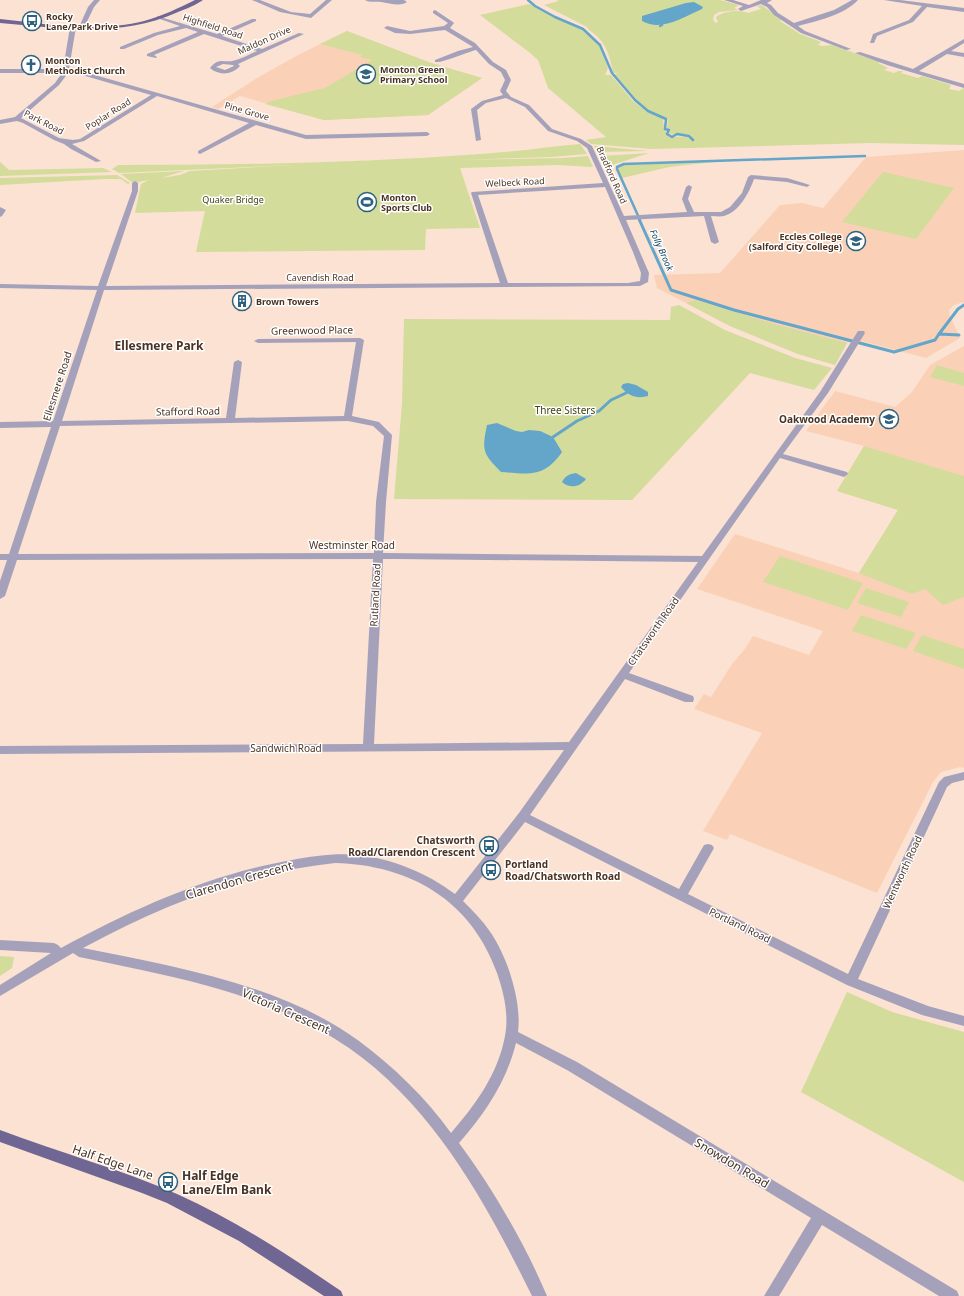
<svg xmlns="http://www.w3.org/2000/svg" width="964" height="1296" font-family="'Noto Sans',sans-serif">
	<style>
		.built { fill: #fad1b7 }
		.green { fill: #d3dc9b }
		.water { fill: #64a5ca }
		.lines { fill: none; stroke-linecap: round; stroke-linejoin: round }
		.stream-far1 { stroke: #64a5ca; stroke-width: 2.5 }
		.stream { stroke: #64a5ca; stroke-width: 3 }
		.minor { fill: #a6a1bb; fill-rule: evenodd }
		.major { fill: #706694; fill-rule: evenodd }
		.labels { text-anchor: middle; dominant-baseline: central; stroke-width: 3; stroke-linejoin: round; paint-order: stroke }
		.far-poi-label { font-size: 9px; font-weight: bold; fill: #4b3323; stroke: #fff; text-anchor: start }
		.far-street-label { font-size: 9px; fill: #4b3323; stroke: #fff }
		.far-park-label { font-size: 9px; fill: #404514; stroke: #fff }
		.far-water-label { font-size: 9px; font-style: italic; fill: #053f58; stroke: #fff }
		.street-label { font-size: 10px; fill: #4b3323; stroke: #fff }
		.park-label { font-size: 10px; fill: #404514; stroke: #fff }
		.poi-label { font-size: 10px; font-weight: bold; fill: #4b3323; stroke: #fff; text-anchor: end }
		.far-district-label { font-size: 12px; font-weight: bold; fill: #4b3323; stroke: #fff }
		.near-street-label { font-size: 12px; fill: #4b3323; stroke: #fff }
		.near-poi-label { font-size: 12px; font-weight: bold; fill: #4b3323; stroke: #fff; text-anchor: start }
	</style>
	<rect width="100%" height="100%" fill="#fbe2d2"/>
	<g class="built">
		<polygon points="347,31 431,63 482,78 428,115 324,120 240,96 218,109 212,107 257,78 298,55"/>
		<polygon points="964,150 964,302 954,305 949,310 950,316 960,338 926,358 857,340 847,343 835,365 798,354 730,326 657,288 654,275 720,273 780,205 802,203 823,208 866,157"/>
		<polygon points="964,346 964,768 960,767 941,772 933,782 877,893 730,834 727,840 703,831 762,733 694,709 704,694 711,697 732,664 744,650 753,636 809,655 823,631 697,589 735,534 859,573 898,510 837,491 864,446 806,431 835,391 895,407 912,392 930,365"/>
	</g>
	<g class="green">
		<path d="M557,0h163l19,5 -5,3 4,2 -19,2 -5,3 -1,5 3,3 2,-1 -2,-5c7,-6 24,-8 32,-4l13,-4 -4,-3 5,-1 19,15 -1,1 20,13 19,7 2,1 -3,3 5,1 9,-1 48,17 -2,1 10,5 -4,2 10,3 4,-2h5l-2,2 17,5 4,-2 29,9 -2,4 10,2 5,-3v57l-94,-2 -218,6 -61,-5 -5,-4 20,-3 -58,-49 -10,-28 -9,-8 -49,-37 49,-11 18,8 7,5 28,13 17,15 9,23 -3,7h6l22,26 13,10 17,8 1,9 3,2 -1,4 4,3 23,-1 -6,-2h-13v1l-5,-1 2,-4 -4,-2 1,-9 -19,-8 -13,-11 -22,-25 4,-2h-5c-3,-18 -8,-33 -24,-43l-2,-3 -43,-22 15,-4z"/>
		<polygon points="347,31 431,63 482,78 428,115 324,120 265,104 271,101 325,88 372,60 360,57 362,55 320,44"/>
		<path d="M580,144l7,10 -36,3 -94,3 106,-2 25,-2 5,11 -36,-2 -97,3 20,60 -54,1 -1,21 -229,2 9,-41 -70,2 6,-29 8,-4 -16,3 -12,-9 63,-3 -23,7 19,-3 10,-4 103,-6 -174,8 -7,-4 6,-4c121,0 242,-2 363,-11 33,-2 66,-7 99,-10z"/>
		<polygon points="594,146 596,146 647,151 597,152"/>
		<polygon points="649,153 606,167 604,167 600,156"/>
		<polygon points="722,161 669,167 622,178 618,169 619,167 625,165"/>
		<polygon points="0,162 9,170 103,168 112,172 0,176"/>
		<polygon points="883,172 954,188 916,239 842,222"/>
		<polygon points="117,175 130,183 128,184 121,179 105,179 0,185 0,178"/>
		<polygon points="695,300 778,325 847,343 835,365 798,354 730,326 686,303"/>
		<polygon points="679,305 725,330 795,358 832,368 814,390 750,373 632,500 394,499 402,404 404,319 670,320 671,307"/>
		<polygon points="937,365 964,373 964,386 930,377"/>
		<polygon points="864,446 964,476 964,597 943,605 925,589 912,594 859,573 898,510 837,491"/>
		<polygon points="780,556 863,583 848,610 763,582"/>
		<polygon points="866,588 909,602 901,617 857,603"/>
		<polygon points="861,615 916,633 906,649 852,631"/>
		<polygon points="922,635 964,649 964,669 913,651"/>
		<polygon points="0,956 14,957 12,968 0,976"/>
		<polygon points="847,992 892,1012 964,1032 964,1182 801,1092"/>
	</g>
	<g class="water">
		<path d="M694,2l9,5 -1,2c-19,8 -40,23 -60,12v-5l44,-13z"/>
		<path d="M628,383l8,2 12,7v4c-11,3 -20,0 -27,-9l2,-3z"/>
		<path d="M497,423l19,8 6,1 7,-2 11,1 13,6 9,15c-18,26 -32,22 -61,20 -19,-19 -19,-22 -14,-47z"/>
		<path d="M576,473l10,6c-6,8 -16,10 -24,3 3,-6 7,-8 14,-9z"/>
	</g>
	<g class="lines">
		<g class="stream-far1">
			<polyline points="528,0 535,6 555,17 583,29 600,45 612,73 635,100 648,111 666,119 665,129 669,130 667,134 672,137 677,134 689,136 693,140"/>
			<polyline points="660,26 662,25"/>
			<polyline points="640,220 617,169 617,167 624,164 865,156"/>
		</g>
		<g class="stream">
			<polyline points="639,219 671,290 734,310 894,352 935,340 939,334 959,335"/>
			<polyline points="939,334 958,309 964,305"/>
			<polyline points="553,437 577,421 599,411 611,400 626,393"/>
		</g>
		<g class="minor">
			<polygon points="94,0 100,0 94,7 84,28 80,28 79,27 88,7"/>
			<polygon points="252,0 260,0 291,12 310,14 326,0 332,0 311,18 280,12"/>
			<path d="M365,0h39l3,2c-8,5 -17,1 -26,0 -5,-1 -11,1 -16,-2z"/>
			<path d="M724,0h9l16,5 12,-5h11l-5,3 4,2 7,8 16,10 40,-13 18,-10h6c-14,15 -41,21 -60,26l7,5 46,18 -5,1 -45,-17 -27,-18 -7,-8 -6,-3 -20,7 -3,-2 5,-3z"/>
			<polygon points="884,0 900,0 964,8 964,12 927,7 913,22 877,36 874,43 870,43 873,34 909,20 922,6"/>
			<path d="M435,10l18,12 1,1 -4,5 25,15 18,19 13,8 5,10 -5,11 5,6 18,8 23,24 29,10 11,7 32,70 63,-4 -5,-13 4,-12 3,-2 3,2 -4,12 6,13h27l9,-5 12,-14 6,-16 3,-2 36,3 23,7 -3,2 -20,-5 -33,-3c-5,14 -15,33 -30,37 -4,1 -9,0 -13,0l8,26 -4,2 -4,-2 -7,-26 -78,4 23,53 -1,9 -8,4 -536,4 -42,131 164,-3 8,-56 4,-2 4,2 -7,56 109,-2 12,-74 -98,1 -4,-2 4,-2 102,-1 4,2 -12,76 27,6 13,13 -6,67 -3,51 319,3 118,-164 38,-61h6l1,2 -37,60 -45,61 64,18 1,2 -4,3 -64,-19 -151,215 64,23 1,3 -1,3h-8l-60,-23 -95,136 149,74 25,-44 4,-1 4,1 2,3 -26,46 160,80 91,-192 5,-5 20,-5v8l-12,3 -5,4 -89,192 70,27 36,10v10l-42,-11 -75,-30 -322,-163 -62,79c10,10 20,20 28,32 17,25 31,70 27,99l59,30 380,229 2,5h-20l-117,-71 -43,71h-15l47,-78 -244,-148 -51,-27c-10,40 -31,70 -57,100 33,44 67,103 88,153h-15c-45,-91 -97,-188 -183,-248 -26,-18 -56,-33 -86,-44 -59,-23 -122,-34 -184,-47l-6,-4 -73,43v-11l51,-32 -51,-3v-10l54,3 4,2 3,3c72,-39 149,-74 231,-88 21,-4 44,-7 66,-5 35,4 69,18 97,39l64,-81 45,-63 -564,4v-8l363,-2 10,-185 -356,1 -12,36 -5,3v-18l7,-21h-7v-6h9l42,-127 -51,1v-6l53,-1 44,-131 -97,-2v-4l98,2 34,-95v-8l3,-2 3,2v8l-32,95 394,-3 -29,-90 1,-1 131,-9 -16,-35 -10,-7 -29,-10 -23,-24 -19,-9 -20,5 -9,7 4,30 -5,1 -5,-32 11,-8 21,-6 -3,-4 5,-11 -4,-8 -12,-8 -13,-14c-11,3 -33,13 -41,12v-2l23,-9 15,-4 -28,-17 -35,4 -15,-1 -11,-5 3,-2 23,5 34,-5 4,-3 -15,-10v-2zM605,187l28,65 8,21 -1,8 -12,2h-120l-30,-88zM348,421l25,5 11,10 -8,66 -2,51 -356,1 42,-128zM383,559h12l303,3 -129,180 -195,2zM335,863c75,2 136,37 162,110 7,20 12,42 8,63 -7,38 -29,68 -54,97 -25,-35 -57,-66 -92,-92 -78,-57 -183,-74 -276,-93 82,-44 159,-75 252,-85z"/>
			<path d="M157,16l60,18 35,-15h4v2l-34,15 40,13 37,-16 5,1 -66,30 2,2c-8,9 -21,10 -30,2 9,-12 15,-4 26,-8 7,-2 14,-6 21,-9l-53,-17 -50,21 3,2 -1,1 -9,-2v-2l51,-22 -12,-4 -28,7 -34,14h-4v-2l34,-14 26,-7 -23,-8zM223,64l10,1 1,1 -9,4 -9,-3z"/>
			<path d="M73,25l3,2 -7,42 8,1 229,65 121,-3 3,2 -3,2 -121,3 -50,-14 -56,29 -2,-1v-2l51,-28 -92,-27 -73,45 -12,3 29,17 -5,1 -25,-13 -7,-5 -10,-4 -31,-17 -6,-2 -17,3v-4l15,-3 40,-34 7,-10h-62v-4h63l7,-42zM68,73h7l76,22 -71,44 -7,1 -14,-2 -38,-20 38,-33z"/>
			<polygon points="964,39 964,43 951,51 964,53 964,57 947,54 919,71 964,84 964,88 887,65 855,53 860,52 913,69"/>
			<polygon points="0,207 6,210 2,216 0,217"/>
		</g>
		<g class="major">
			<path d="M195,0h8c-7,5 -17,9 -25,12 -57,26 -118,16 -178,11v-4c47,5 98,14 144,2 18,-5 35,-13 51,-21z"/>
			<path d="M0,1130c58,22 120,39 177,64 58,26 111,61 164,97l2,5h-19l-85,-55 -72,-38 -25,-10 -142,-51z"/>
		</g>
	</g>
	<defs>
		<g id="bus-ring" transform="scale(1)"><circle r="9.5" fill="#fff" stroke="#2e627e" stroke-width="1.5"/><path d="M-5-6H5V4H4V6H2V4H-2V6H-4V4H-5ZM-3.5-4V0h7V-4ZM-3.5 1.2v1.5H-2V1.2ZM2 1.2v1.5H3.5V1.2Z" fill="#2e627e"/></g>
		<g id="church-ring" transform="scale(1)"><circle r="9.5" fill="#fff" stroke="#2e627e" stroke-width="1.5"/><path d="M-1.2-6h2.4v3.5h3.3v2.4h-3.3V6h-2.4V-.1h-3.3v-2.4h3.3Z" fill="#2e627e"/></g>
		<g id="school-ring" transform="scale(1)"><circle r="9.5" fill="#fff" stroke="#2e627e" stroke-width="1.5"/><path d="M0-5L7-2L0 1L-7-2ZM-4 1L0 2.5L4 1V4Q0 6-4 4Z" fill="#2e627e"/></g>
		<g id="stadium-ring" transform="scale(1)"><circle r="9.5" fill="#fff" stroke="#2e627e" stroke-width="1.5"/><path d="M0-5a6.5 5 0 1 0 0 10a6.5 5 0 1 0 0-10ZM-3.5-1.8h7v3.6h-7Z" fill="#2e627e"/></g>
		<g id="university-ring" transform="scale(1)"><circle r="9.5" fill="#fff" stroke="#2e627e" stroke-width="1.5"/><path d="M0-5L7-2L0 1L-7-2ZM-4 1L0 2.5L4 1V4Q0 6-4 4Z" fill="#2e627e"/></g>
		<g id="building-ring" transform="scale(1)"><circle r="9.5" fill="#fff" stroke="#2e627e" stroke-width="1.5"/><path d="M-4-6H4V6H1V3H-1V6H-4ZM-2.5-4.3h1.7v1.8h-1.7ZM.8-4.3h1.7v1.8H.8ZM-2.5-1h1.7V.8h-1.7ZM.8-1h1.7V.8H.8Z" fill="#2e627e"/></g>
	</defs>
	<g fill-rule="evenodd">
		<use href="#bus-ring" x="32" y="21"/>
		<use href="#church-ring" x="31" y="65"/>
		<use href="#school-ring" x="366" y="74"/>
		<use href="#stadium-ring" x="367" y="202"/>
		<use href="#university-ring" x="856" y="241"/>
		<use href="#building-ring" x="242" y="301"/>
		<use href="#school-ring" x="889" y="419"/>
		<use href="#bus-ring" x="489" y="846"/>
		<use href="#bus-ring" x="491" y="870"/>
		<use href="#bus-ring" x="168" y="1182"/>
	</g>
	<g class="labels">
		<g class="far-poi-label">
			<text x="46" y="16">Rocky<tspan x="46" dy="10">Lane/Park Drive</tspan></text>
			<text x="45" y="60">Monton<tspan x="45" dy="10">Methodist Church</tspan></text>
			<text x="380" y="69">Monton Green<tspan x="380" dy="10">Primary School</tspan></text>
			<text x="381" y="197">Monton<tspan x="381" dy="10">Sports Club</tspan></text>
			<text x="842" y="236" text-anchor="end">Eccles College<tspan x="842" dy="10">(Salford City College)</tspan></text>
			<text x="256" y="301">Brown Towers</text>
		</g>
		<g class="far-street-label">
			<text transform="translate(213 26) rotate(18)">Highfield Road</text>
			<text transform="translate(264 40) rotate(-24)">Maldon Drive</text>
			<text transform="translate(247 111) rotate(16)">Pine Grove</text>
			<text transform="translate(108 114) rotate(-32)">Poplar Road</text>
			<text transform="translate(44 122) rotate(27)">Park Road</text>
			<text transform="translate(612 175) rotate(66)">Bradford Road</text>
			<text transform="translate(515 182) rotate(-3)">Welbeck Road</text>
			<text x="320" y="277">Cavendish Road</text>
		</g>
		<g class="far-park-label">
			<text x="233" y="199">Quaker Bridge</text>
		</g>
		<g class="far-water-label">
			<text transform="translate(662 250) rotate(66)">Folly Brook</text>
		</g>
		<g class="street-label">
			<text transform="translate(312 330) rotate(-1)">Greenwood Place</text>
			<text transform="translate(57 386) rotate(-72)">Ellesmere Road</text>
			<text transform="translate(188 411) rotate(-1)">Stafford Road</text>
			<text x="352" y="545">Westminster Road</text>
			<text transform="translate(375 595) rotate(-87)">Rutland Road</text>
			<text transform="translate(653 631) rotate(-55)">Chatsworth Road</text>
			<text x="286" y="748">Sandwich Road</text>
			<text transform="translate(902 872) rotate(-65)">Wentworth Road</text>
			<text transform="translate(740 925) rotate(26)">Portland Road</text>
		</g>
		<g class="park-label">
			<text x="565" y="410">Three Sisters</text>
		</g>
		<g class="poi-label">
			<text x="875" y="419">Oakwood Academy</text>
			<text x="475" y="840">Chatsworth<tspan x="475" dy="12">Road/Clarendon Crescent</tspan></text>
			<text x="505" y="864" text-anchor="start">Portland<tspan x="505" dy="12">Road/Chatsworth Road</tspan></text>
		</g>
		<g class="far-district-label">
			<text x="159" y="345">Ellesmere Park</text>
		</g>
		<g class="near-street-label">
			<text transform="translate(239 880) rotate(-16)">Clarendon Crescent</text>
			<text transform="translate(286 1011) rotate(24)">Victoria Crescent</text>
			<text transform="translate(113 1162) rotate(19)">Half Edge Lane</text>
			<text transform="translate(732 1163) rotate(31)">Snowdon Road</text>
		</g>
		<g class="near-poi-label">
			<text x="182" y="1175">Half Edge<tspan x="182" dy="14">Lane/Elm Bank</tspan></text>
		</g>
	</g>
</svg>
